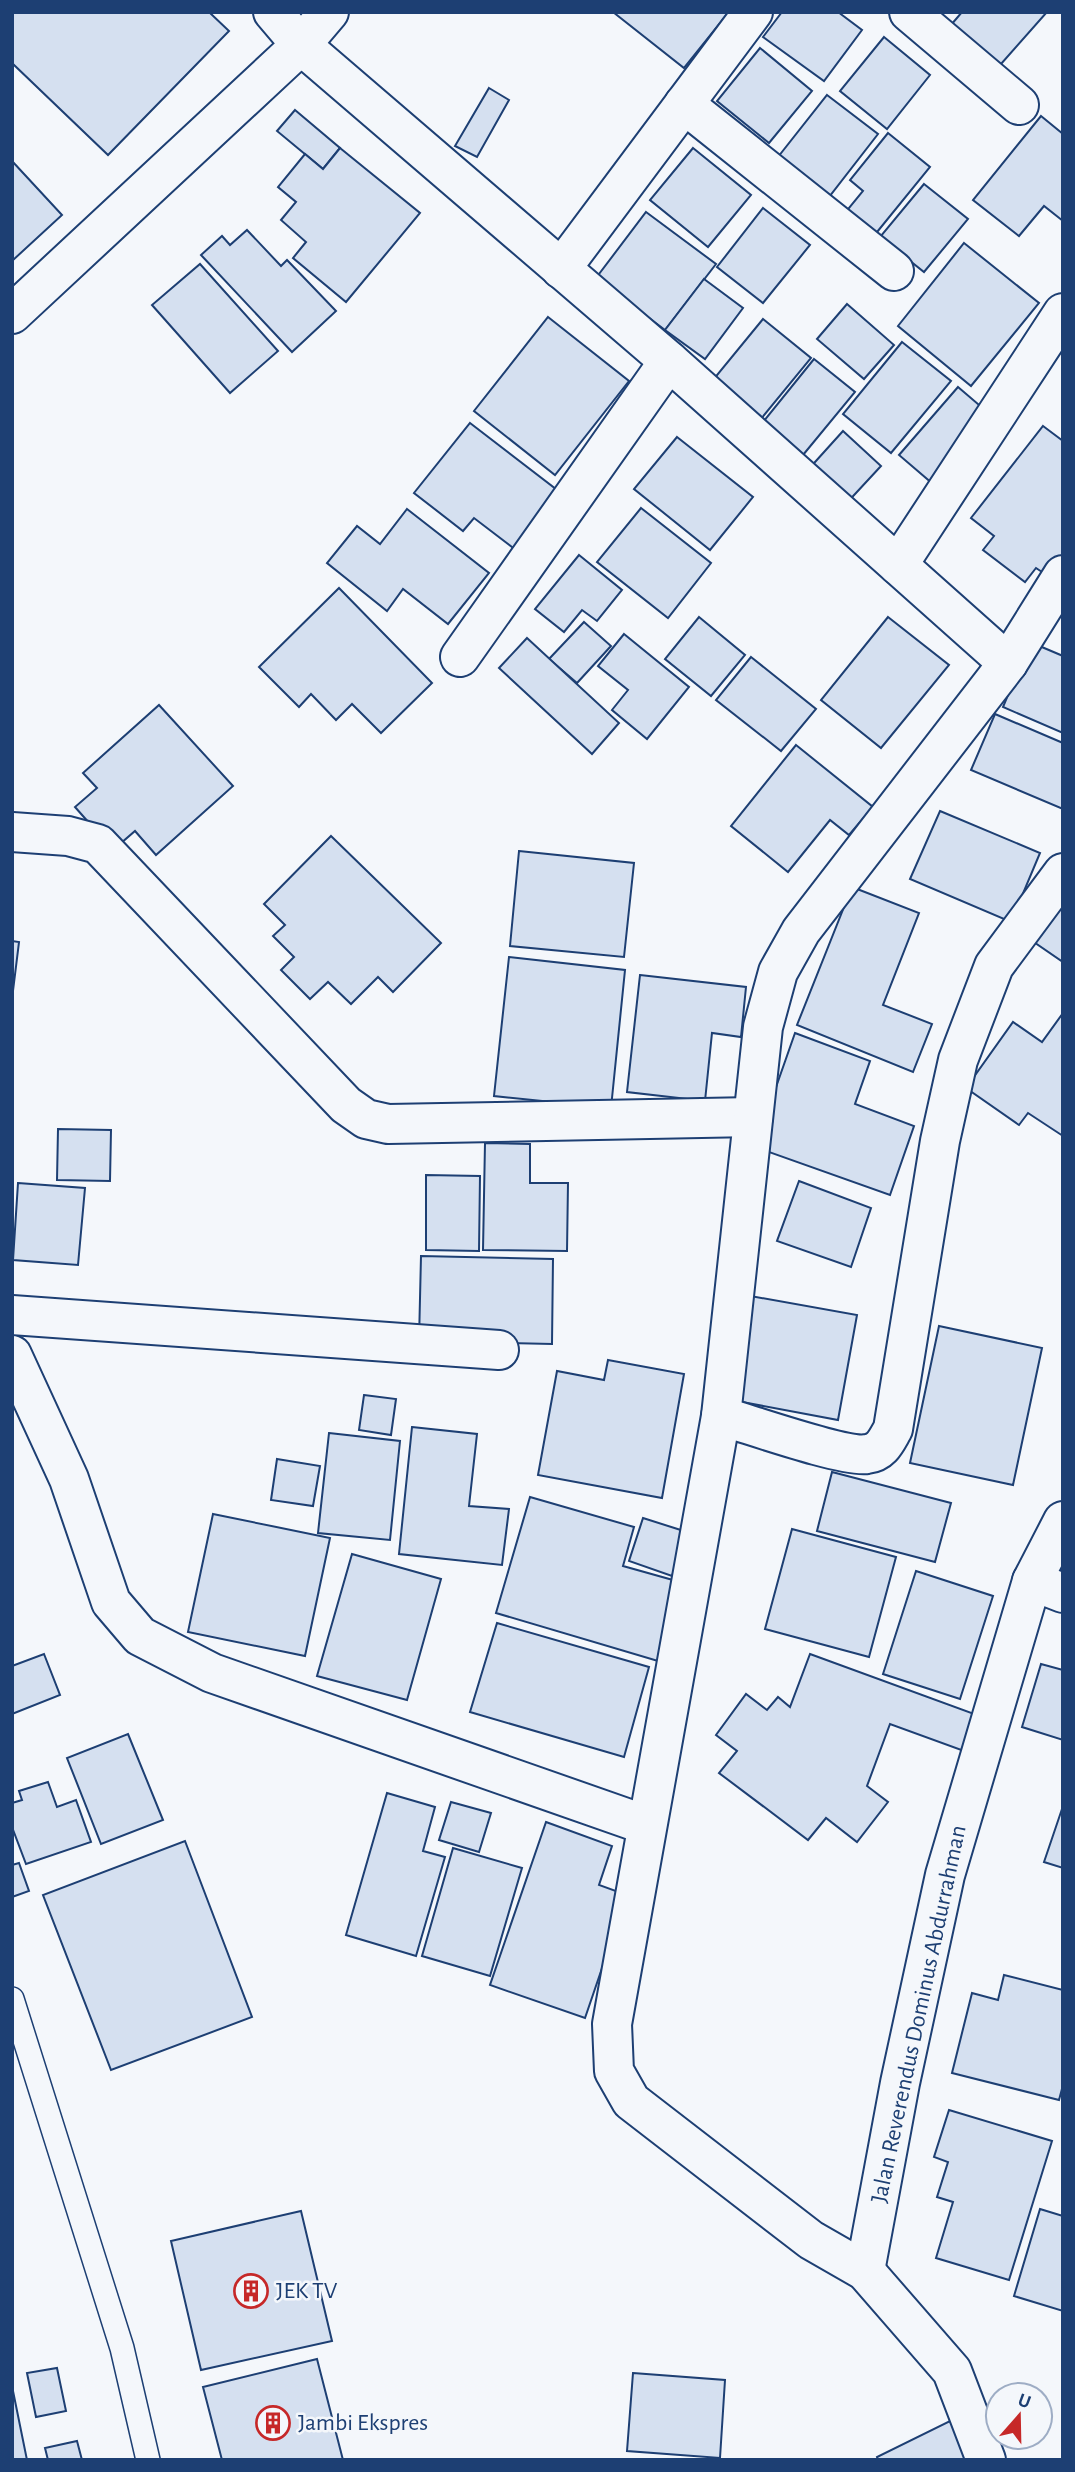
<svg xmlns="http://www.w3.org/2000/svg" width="1075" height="2472" font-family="'Alegreya Sans',sans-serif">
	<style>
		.building { fill: #d5e0f0; stroke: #1d3f73; stroke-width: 2 }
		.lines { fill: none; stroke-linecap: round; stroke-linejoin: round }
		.service-casing { stroke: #1d3f73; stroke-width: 26 }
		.minor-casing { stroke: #1d3f73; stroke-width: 42 }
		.service { stroke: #f4f7fb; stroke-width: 23 }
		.minor { stroke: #f4f7fb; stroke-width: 38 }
		.labels { text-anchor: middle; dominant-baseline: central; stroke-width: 5; stroke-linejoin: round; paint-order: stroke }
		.street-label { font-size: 24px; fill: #1d3f73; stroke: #f4f7fb }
		.poi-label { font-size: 24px; fill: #1d3f73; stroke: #f4f7fb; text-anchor: start }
	</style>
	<rect width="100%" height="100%" fill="#f4f7fb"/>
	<g class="building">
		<polygon points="12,12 209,12 229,31 108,155 12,63"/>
		<polygon points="613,12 729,12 684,68"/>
		<polygon points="782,12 838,12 862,30 824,81 763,37"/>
		<polygon points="962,12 1047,12 993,73 945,32"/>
		<polygon points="884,37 930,75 887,129 840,91"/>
		<polygon points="760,48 812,91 769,143 717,101"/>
		<polygon points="489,88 509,100 477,157 455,146"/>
		<polygon points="827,95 878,134 829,197 778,157"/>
		<polygon points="295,110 340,148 323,169 277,131"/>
		<polygon points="1041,116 1063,134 1063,221 1044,206 1019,236 973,200"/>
		<polygon points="888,133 930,167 873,237 844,214 863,191 850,180"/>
		<polygon points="340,148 420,213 346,302 293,258 306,242 281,220 296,202 278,187 305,154 323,169"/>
		<polygon points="693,148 751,195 708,247 650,200"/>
		<polygon points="12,161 62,215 12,261"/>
		<polygon points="924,184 968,219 924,272 880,237"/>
		<polygon points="763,208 810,245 763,303 717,267"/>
		<polygon points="646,212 716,264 665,330 596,278"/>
		<polygon points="247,230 281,266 287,260 336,311 292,352 201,255 222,236 230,245"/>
		<polygon points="964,243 1039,303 971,386 898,326"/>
		<polygon points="200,264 278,351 230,393 152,305"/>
		<polygon points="704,279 743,308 705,359 665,330"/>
		<polygon points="847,304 894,345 864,379 817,339"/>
		<polygon points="548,317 629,381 555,475 474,411"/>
		<polygon points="763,319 811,358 756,425 708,386"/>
		<polygon points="902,342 951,381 891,453 843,414"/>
		<polygon points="814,359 855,392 803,455 763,422"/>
		<polygon points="958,387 992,416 933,484 899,455"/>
		<polygon points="470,423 561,493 516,550 474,518 463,531 414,493"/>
		<polygon points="1043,426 1063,441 1063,556 1048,576 1036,568 1025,582 983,550 994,536 971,518"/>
		<polygon points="843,431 881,466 843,507 806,472"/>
		<polygon points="677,437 753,497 710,550 634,489"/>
		<polygon points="641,508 711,563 668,618 597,562"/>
		<polygon points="407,509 489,573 448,624 403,589 387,611 327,563 357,526 380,544"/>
		<polygon points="579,555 622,590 597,621 582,610 564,632 535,609"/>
		<polygon points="339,588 432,683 381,733 352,704 336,720 311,694 299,707 259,667"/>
		<polygon points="699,617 745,655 711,696 665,659"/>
		<polygon points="888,617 949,665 881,748 821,700"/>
		<polygon points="584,622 611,646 577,683 549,659"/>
		<polygon points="624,634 689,687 647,739 612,710 628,690 598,666"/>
		<polygon points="527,638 619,723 592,754 499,668"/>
		<polygon points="1030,642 1063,656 1063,733 1003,707"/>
		<polygon points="751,657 816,709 781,751 716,700"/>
		<polygon points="159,705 233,786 156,855 135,831 113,850 75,807 97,788 83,773"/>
		<polygon points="995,714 1063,743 1063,809 971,770"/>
		<polygon points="796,745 873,807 849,835 830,820 788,872 731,826"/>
		<polygon points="940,811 1040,853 1011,922 910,879"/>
		<polygon points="331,836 441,943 393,992 378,977 351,1004 328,982 310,999 281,970 294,957 273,936 285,925 264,904"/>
		<polygon points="519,851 634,863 624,957 510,946"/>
		<polygon points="852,887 919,913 883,1005 932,1024 913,1072 797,1025"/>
		<polygon points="1063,887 1063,962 1028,938"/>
		<polygon points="12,941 19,942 12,999"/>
		<polygon points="509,957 625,970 611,1108 494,1096"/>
		<polygon points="640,975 746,987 741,1037 712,1033 705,1101 627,1092"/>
		<polygon points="1063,1013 1063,1136 1028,1113 1019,1125 966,1088 1013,1022 1042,1042"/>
		<polygon points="795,1033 870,1061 855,1104 914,1126 890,1195 755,1147"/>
		<polygon points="58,1129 111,1130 110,1181 57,1180"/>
		<polygon points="485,1143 530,1144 530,1183 568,1183 567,1251 483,1250"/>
		<polygon points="426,1175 480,1176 479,1251 426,1250"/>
		<polygon points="799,1181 871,1208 851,1267 777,1241"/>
		<polygon points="18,1183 85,1188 78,1265 13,1260"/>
		<polygon points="421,1256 553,1259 552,1344 419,1341"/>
		<polygon points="745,1295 857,1315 838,1420 726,1399"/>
		<polygon points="939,1326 1042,1348 1013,1485 910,1463"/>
		<polygon points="608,1360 684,1374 662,1498 538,1475 557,1371 604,1380"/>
		<polygon points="364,1395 396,1399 391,1435 359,1430"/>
		<polygon points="412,1427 477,1434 469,1506 509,1509 502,1565 399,1554"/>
		<polygon points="329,1433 400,1441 390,1540 318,1533"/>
		<polygon points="277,1459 320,1466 313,1506 271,1500"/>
		<polygon points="832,1472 951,1503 935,1562 817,1531"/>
		<polygon points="530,1497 634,1527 623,1566 680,1582 658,1661 496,1613"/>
		<polygon points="213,1514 330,1538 305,1656 188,1632"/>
		<polygon points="643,1518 687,1532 672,1576 629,1561"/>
		<polygon points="792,1529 896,1557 869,1657 765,1629"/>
		<polygon points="352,1554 441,1579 407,1700 317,1676"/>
		<polygon points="916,1571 993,1596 960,1699 883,1674"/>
		<polygon points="497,1623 649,1667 624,1757 470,1712"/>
		<polygon points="44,1654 60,1695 12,1714 12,1666"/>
		<polygon points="810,1654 988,1719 975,1755 890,1724 867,1786 888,1802 857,1842 826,1818 808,1840 719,1773 737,1751 716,1735 746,1694 767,1710 778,1697 790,1707"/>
		<polygon points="1041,1664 1063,1670 1063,1740 1022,1727"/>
		<polygon points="128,1734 163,1820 101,1844 67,1758"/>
		<polygon points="48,1782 57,1807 76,1800 91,1842 26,1864 12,1827 12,1803 22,1800 19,1791"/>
		<polygon points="387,1793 435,1807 423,1851 445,1857 416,1956 346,1935"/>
		<polygon points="451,1802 491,1813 479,1852 439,1840"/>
		<polygon points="1063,1806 1063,1868 1044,1862"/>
		<polygon points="546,1822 612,1846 599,1885 627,1895 585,2018 490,1985"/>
		<polygon points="185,1841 252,2017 111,2070 43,1895"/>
		<polygon points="453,1848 522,1868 490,1976 422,1956"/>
		<polygon points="19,1863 29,1891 12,1897 12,1865"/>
		<polygon points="1004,1975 1063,1990 1063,2085 1059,2100 952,2073 972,1993 998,2000"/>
		<polygon points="949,2110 1052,2141 1009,2280 936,2258 953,2202 937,2197 948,2162 934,2157"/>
		<polygon points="1040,2209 1063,2216 1063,2311 1014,2296"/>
		<polygon points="301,2211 332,2341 201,2370 171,2241"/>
		<polygon points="317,2359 343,2460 222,2460 203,2387"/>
		<polygon points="57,2368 66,2411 36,2417 27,2373"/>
		<polygon points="633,2373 725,2380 720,2458 627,2451"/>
		<polygon points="13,2391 27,2460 12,2460"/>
		<polygon points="950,2421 970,2460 878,2460 877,2457"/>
		<polygon points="77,2441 82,2460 48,2460 45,2448"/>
	</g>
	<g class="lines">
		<g class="service-casing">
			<polyline id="service" points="12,1999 122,2348 148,2460"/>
		</g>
		<g class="minor-casing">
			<g id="minor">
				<polyline points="273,12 301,45 669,361 1008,663"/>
				<polyline points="909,12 1019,105"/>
				<polyline points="684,104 894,271"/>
				<polyline points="561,269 753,12"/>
				<polyline points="12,314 301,45 329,12"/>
				<polyline points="898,565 1063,313"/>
				<polyline points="460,657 669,361"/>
				<polyline points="12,832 68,836 98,844 346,1105 366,1119 388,1124 753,1117"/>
				<polyline points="12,1315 499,1350"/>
				<polyline points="12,1355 69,1479 111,1602 140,1636 212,1673 646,1825"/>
				<path d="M721,1416c28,8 124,42 146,38 15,-2 19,-13 26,-25l47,-288 18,-81 36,-94 69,-93"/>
				<polyline points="1032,1581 1063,1593"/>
				<polyline points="865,2271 900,2083 945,1875 1032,1581 1063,1521"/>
				<polyline points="986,2460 952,2371 865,2271 811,2240 631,2101 614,2071 612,2024 721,1416 763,1027 778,972 801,931 1008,663 1063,575"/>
			</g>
		</g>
		<use href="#service" class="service"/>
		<use href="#minor" class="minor"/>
	</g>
	<defs>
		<g id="building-ring" transform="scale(1.75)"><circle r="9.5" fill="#f4f7fb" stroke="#c62828" stroke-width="1.5"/><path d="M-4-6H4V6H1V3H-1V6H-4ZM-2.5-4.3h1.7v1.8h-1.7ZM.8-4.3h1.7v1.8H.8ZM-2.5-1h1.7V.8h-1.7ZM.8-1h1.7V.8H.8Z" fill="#c62828"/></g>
	</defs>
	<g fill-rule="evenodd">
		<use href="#building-ring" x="251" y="2291"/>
		<use href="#building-ring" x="273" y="2423"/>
	</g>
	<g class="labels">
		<g class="street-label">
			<text transform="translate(919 2014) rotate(-78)">Jalan Reverendus Dominus Abdurrahman</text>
		</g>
		<g class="poi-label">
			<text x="276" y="2291">JEK TV</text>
			<text x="298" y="2423">Jambi Ekspres</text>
		</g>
	</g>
	<rect width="1075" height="2472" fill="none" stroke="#1d3f73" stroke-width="28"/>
	<g transform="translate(1019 2416) rotate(20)"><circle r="33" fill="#f4f7fb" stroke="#9eadc5" stroke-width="2"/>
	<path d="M0-5L12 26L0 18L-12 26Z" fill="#c62828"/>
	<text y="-10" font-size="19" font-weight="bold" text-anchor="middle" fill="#1d3f73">U</text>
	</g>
</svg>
